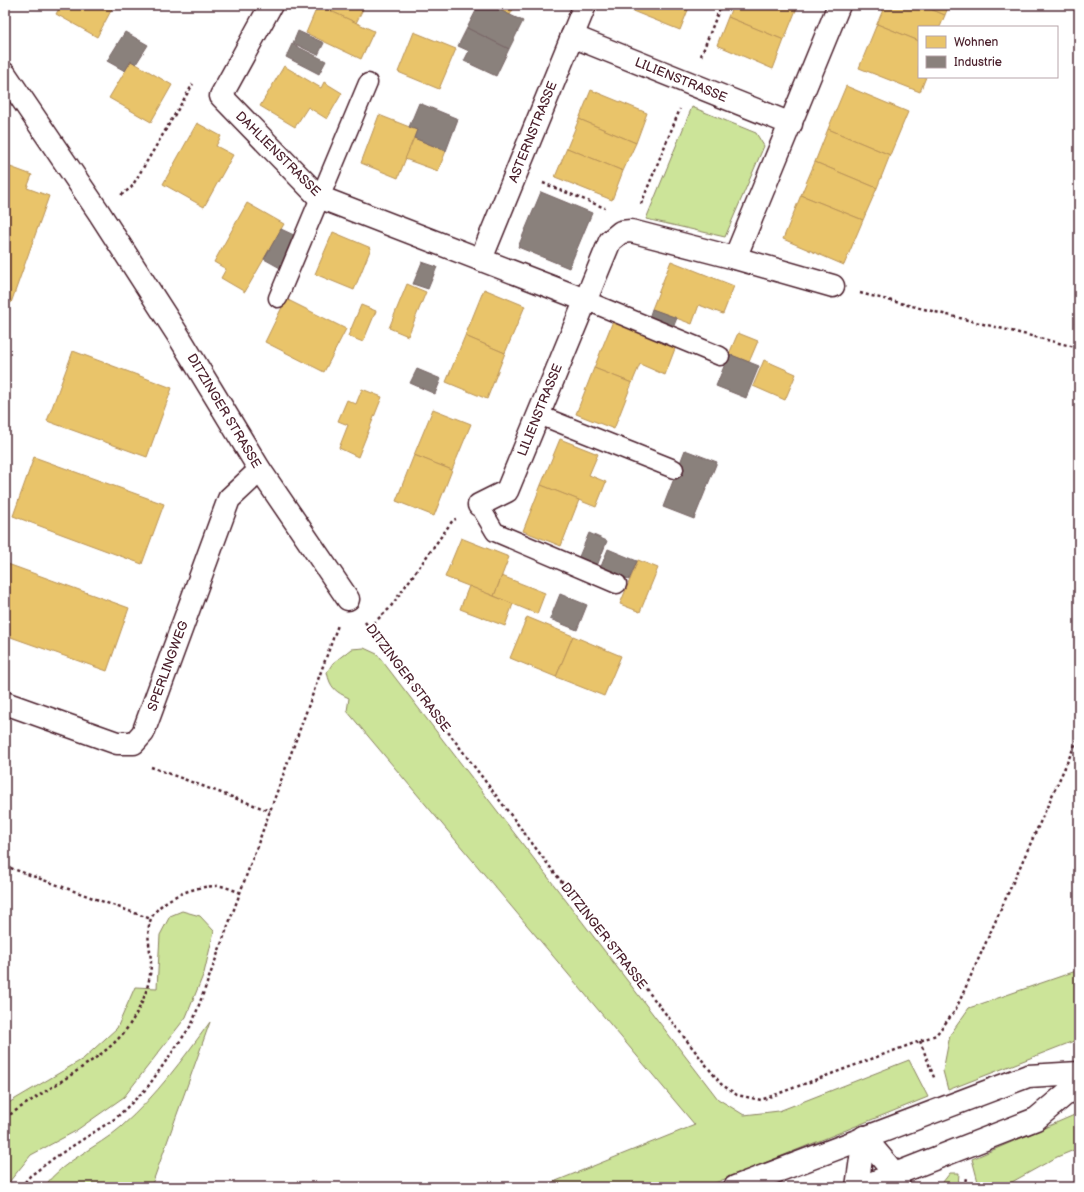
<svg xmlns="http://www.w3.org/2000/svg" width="1084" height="1192" font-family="'Balsamiq Sans',sans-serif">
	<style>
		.green { fill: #cce499; stroke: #8b8262 }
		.homes { fill: #e9c46a; stroke: #b99257 }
		.industry { fill: #8a817c; stroke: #776464 }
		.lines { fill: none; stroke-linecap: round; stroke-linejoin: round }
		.service-casing { stroke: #4a1f2b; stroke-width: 21 }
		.minor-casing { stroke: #4a1f2b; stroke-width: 25 }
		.secondary-casing { stroke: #4a1f2b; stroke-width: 25 }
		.path { stroke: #4a1f2b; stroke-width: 2.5; stroke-dasharray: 3 3; stroke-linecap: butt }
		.service { stroke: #fff; stroke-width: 18 }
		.minor { stroke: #fff; stroke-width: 22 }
		.secondary { stroke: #fff; stroke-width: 22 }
		.labels { text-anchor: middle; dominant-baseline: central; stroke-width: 4; stroke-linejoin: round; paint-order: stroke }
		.street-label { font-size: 13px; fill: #4a1f2b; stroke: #fff }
	</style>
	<rect width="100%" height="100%" fill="#fff"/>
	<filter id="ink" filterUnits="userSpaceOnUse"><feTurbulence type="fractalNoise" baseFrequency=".025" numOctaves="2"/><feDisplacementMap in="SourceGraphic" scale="8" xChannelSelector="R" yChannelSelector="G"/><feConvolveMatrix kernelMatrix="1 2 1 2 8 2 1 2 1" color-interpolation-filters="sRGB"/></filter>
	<g filter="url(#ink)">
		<g class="green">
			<polygon points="692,107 756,133 764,146 725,237 646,219"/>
			<path d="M364,648l13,6 341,445 26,16 35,-4 130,-51 19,37 -223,90h-164l154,-62 -348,-414 2,-13c-13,-6 -19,-10 -22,-26l6,-9 18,-14z"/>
			<polygon points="182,911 200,916 214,931 204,973 186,1017 124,1097 74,1132 31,1155 5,1187 5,1105 83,1059 117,1028 135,987 157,988 160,935 170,916"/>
			<polygon points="1079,970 1079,1039 948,1090 943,1071 950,1035 969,1008"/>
			<path d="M210,1022l-59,165h-107c19,-27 53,-39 77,-60 36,-32 61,-67 89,-105z"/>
			<polygon points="1079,1113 1079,1148 1057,1157 1003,1187 975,1187 978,1182 972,1159"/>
			<polygon points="950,1173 959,1173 958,1187 939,1187"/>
		</g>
		<g class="homes">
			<polygon points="61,5 114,5 97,37 56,14"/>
			<polygon points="318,5 365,5 356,23"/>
			<polygon points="318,5 374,31 361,59 306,33"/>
			<polygon points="489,5 515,5 510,15"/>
			<polygon points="627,5 690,5 680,30 625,8"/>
			<polygon points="733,5 783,5 796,10 784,40 728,17"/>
			<polygon points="783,5 798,5 796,10"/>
			<polygon points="885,5 921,5 945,15 940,27 919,27 919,41 877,24"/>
			<polygon points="921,5 949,5 945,15"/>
			<polygon points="728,17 784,40 773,69 717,45"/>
			<polygon points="877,24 919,41 919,77 926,77 920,92 859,68"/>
			<polygon points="414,32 456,49 439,89 398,72"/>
			<polygon points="131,61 172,85 151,122 109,98"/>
			<polygon points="284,66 321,88 324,82 342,93 327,119 308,107 295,127 260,106"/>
			<polygon points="846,86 908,112 890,155 828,129"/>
			<polygon points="591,90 647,113 636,143 579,119"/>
			<polygon points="379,115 417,130 398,178 361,163"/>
			<polygon points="579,119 636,143 623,171 567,148"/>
			<polygon points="197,123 221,136 216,146 233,155 204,207 163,184"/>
			<polygon points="828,129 890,155 877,188 815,162"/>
			<polygon points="414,138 446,151 438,171 405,159"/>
			<polygon points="567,148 623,171 612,200 555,177"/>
			<polygon points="815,162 877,188 863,220 801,195"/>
			<polygon points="5,165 32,175 27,188 49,196 11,303 5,300"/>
			<polygon points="801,195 863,220 844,265 783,239"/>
			<polygon points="247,203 284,224 245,292 221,278 226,269 214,262"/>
			<polygon points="333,232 371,248 354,290 315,274"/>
			<polygon points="671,261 734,286 723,314 699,305 692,324 652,309"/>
			<polygon points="407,284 426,292 408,336 389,328"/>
			<polygon points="484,289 525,306 505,353 465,336"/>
			<polygon points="286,299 346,329 324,372 265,342"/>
			<polygon points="361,305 376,311 363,342 348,336"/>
			<polygon points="613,321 676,346 665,375 640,364 632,383 594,368"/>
			<polygon points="738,333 758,341 749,362 729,354"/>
			<polygon points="465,336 505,353 487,399 446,382"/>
			<polygon points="73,351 172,388 147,457 47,421"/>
			<polygon points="764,360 796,374 785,400 753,386"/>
			<polygon points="594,368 632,383 614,429 576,414"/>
			<polygon points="362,389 382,397 358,457 339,448 348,425 338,421 347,400 356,404"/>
			<polygon points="433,409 471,424 452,470 414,455"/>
			<polygon points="560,439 598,454 589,475 606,482 596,507 541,485"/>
			<polygon points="414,455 452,470 434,516 396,501"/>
			<polygon points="34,457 164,504 142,564 13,516"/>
			<polygon points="541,485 579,500 561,546 523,531"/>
			<polygon points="461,538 509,557 494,596 445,577"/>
			<polygon points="638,560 658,568 640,612 620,604"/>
			<polygon points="5,563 129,608 107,671 5,635"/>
			<polygon points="502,576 545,593 537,614 494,596"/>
			<polygon points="469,586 513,604 505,626 460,609"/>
			<polygon points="527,617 573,636 556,677 510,658"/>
			<polygon points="573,636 621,656 604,696 556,677"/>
		</g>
		<g class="industry">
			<polygon points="479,5 489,5 523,21 509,49 467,28"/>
			<polygon points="467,28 509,49 496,76 464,61 469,51 458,46"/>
			<polygon points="298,31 324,43 318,55 293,43"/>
			<polygon points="125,32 148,45 136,64 131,61 125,71 107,61"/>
			<polygon points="292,44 326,61 319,74 286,57"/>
			<polygon points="419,103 458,119 446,151 414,138 417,130 409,127"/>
			<polygon points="541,192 592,213 569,268 518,247"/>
			<polygon points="281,229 296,236 282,269 264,259"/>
			<polygon points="422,262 437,267 428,289 413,284"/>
			<polygon points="652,309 677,318 672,330 648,321"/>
			<polygon points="729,354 759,366 746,398 716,386"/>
			<polygon points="417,369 441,379 435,394 410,383"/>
			<polygon points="685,450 717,462 694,519 663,507"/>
			<polygon points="589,533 607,541 597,566 578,559"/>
			<polygon points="608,549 637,561 629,580 600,569"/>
			<polygon points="560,594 587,605 577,630 550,619"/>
		</g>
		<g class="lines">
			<g class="service-casing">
				<g id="service">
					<polyline points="278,298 368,83"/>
					<polyline points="585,300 720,356"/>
					<polyline points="539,415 674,469"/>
					<polyline points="479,505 495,532 617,584"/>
				</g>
			</g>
			<g class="minor-casing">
				<g id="minor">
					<polyline points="271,5 221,96 319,197 585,300"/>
					<polyline points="572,36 791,124"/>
					<polyline points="5,74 98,211 178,335 260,470 348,599"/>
					<polyline points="481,259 585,5"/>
					<polyline points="833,286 735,258 839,5"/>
					<polyline points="479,505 507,491 610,241 621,232 631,231 735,258"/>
					<polyline points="5,703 117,743 134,743 143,733 229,499 260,470"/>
				</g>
			</g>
			<g class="secondary-casing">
				<g id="secondary">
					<polyline points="864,1137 896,1175 899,1187"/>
					<polyline points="735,1187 1028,1076 1079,1073"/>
					<polyline points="857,1187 864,1137"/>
					<polyline points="862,1187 1036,1119 1079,1083"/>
				</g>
			</g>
			<g class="path">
				<polyline points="701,56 721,5"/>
				<polyline points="543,183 605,208"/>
				<polyline points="121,195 131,188 193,84"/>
				<polyline points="641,204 680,109"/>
				<polyline points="860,293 1079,348"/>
				<polyline points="365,622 550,867 721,1084 737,1095 761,1100 936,1035 955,1011 1079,736"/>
				<polyline points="369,627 389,609 453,520 456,519"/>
				<polyline points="151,767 270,811"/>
				<polyline points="5,866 151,919"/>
				<polyline points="920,1041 935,1080"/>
				<path d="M5,1118c23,-16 46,-30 69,-45 18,-13 37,-24 51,-42 15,-20 25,-43 26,-67 0,-15 -6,-31 0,-45 9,-21 44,-33 65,-33 7,-1 16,4 23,6"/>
				<polyline points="21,1187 30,1176 54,1158 116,1118 147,1088 192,1024 338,625"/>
				<polyline points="964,1187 966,1178"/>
			</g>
			<use href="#service" class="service"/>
			<use href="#minor" class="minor"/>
			<use href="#secondary" class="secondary"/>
		</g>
	</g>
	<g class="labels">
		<g class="street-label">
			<text transform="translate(681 80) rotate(22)">LILIENSTRASSE</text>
			<text transform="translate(533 132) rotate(-68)">ASTERNSTRASSE</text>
			<text transform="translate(278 154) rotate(45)">DAHLIENSTRASSE</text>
			<text transform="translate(540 410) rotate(-68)">LILIENSTRASSE</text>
			<text transform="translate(224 411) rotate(59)">DITZINGER STRASSE</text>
			<text transform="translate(168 666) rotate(-70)">SPERLINGWEG</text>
			<text transform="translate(408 678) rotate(53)">DITZINGER STRASSE</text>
			<text transform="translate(604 936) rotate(52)">DITZINGER STRASSE</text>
		</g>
	</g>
	<rect width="1084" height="1192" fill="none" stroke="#fff" stroke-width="20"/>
	<rect x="10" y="10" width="1064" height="1172" fill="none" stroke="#4a1f2b" stroke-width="1.5" filter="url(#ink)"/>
	<rect x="918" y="26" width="140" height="52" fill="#ffffff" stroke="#b7a5aa"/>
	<rect x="926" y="36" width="20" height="12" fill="#e9c46a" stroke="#b7a5aa"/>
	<text x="954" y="46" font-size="12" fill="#4a1f2b">Wohnen</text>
	<rect x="926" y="56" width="20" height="12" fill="#8a817c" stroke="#b7a5aa"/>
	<text x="954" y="66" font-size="12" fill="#4a1f2b">Industrie</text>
</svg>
